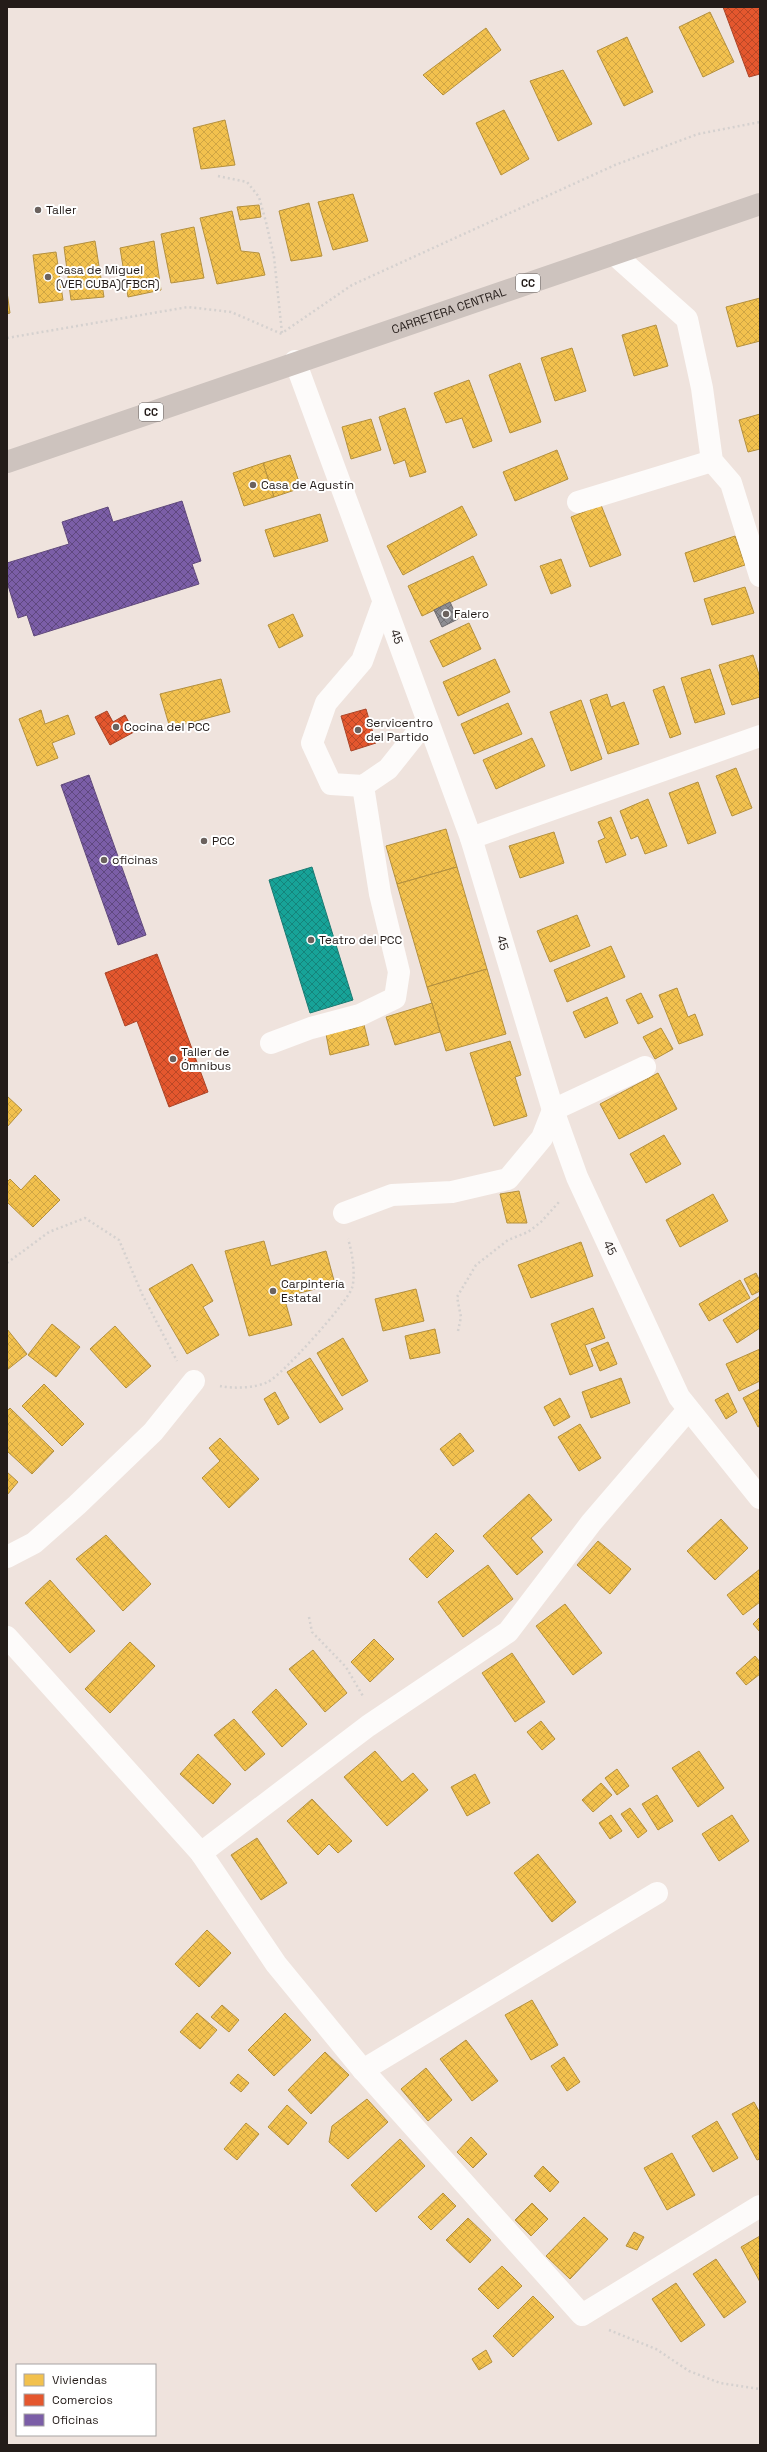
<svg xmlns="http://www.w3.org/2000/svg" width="767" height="2452" font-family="'Space Grotesk',sans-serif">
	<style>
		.homes { fill: url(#homes-cross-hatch); stroke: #b4903e }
		.shops { fill: url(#shops-cross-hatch); stroke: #aa4528 }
		.offices { fill: url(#offices-cross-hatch); stroke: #614a7c }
		.public { fill: url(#public-cross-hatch); stroke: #1b7a72 }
		.industry { fill: url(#industry-cross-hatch); stroke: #6e6b6e }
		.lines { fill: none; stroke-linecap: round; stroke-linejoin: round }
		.path { stroke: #d5d1cf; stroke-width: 2.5; stroke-dasharray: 2 3; stroke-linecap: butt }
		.minor { stroke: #fdfbfa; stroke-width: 22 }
		.major { stroke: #cdc3be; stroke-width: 22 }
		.poi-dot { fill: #6b625e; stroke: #fff; stroke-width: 1.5 }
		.labels { text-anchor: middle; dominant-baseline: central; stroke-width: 4; stroke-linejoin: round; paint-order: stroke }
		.shield { fill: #fff; stroke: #66605e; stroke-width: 1 }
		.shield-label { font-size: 11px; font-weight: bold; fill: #241c19 }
		.poi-label { font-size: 12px; fill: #241c19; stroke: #fff; text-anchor: start }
		.street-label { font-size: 12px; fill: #241c19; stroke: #fff }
	</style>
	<defs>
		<pattern id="homes-cross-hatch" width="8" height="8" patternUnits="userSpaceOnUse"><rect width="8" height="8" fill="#f2c14e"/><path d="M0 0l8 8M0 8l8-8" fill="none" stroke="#cfa544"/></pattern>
		<pattern id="shops-cross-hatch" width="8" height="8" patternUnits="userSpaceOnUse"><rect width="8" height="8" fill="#e4572e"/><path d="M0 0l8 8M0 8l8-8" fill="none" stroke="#b94726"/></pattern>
		<pattern id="offices-cross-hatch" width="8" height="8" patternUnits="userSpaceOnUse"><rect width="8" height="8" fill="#7b5ea7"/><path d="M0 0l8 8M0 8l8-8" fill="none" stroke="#5f487f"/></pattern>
		<pattern id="public-cross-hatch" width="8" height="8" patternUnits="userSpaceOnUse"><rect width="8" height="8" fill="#17a398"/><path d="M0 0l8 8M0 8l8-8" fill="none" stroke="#15847b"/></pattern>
		<pattern id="industry-cross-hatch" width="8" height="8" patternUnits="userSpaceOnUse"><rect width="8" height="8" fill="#8d8d92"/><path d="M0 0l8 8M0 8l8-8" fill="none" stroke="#737276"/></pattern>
	</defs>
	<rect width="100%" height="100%" fill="#efe3dd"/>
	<g class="homes">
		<polygon points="710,12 734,62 703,77 679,27"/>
		<polygon points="486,28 501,50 443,95 423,75"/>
		<polygon points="627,37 653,92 624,106 597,51"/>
		<polygon points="563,70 592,124 558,141 530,81"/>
		<polygon points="504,110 529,159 501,175 476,123"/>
		<polygon points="225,120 235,165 201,169 193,128"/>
		<polygon points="353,194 368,241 333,250 318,202"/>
		<polygon points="309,203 322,256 291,261 279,211"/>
		<polygon points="259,205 261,217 240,220 237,207"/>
		<polygon points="232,211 241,251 259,253 265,275 217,284 200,218"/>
		<polygon points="194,227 204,278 171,283 161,234"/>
		<polygon points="95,241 104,297 71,300 64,247"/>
		<polygon points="154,241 161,290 128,297 120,248"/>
		<polygon points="56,252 63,300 39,303 33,255"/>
		<polygon points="7,292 10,313 7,314"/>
		<polygon points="760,298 760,341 737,347 726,307"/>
		<polygon points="656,325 668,366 634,376 622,335"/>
		<polygon points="572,348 586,391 555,401 541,358"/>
		<polygon points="520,363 541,422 510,433 489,375"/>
		<polygon points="469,380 492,441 473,448 462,418 446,423 434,393"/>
		<polygon points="405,408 426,472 410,477 405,460 394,464 379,417"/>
		<polygon points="760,414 760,449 748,452 739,420"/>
		<polygon points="371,419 381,450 351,459 342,427"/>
		<polygon points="557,450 568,479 515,501 503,472"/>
		<polygon points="290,455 301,488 274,497 263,463"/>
		<polygon points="263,463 274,497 244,506 233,473"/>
		<polygon points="601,505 621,555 590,567 571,517"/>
		<polygon points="462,506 477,535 403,575 387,546"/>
		<polygon points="320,514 328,541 274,557 265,530"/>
		<polygon points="735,536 745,565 694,582 685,553"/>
		<polygon points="473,556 487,585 422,616 408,586"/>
		<polygon points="561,559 571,586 551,594 540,566"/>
		<polygon points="745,587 754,613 712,625 704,599"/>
		<polygon points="293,614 303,636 279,648 268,625"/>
		<polygon points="469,623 481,649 443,667 430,641"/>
		<polygon points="753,655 760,678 760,697 732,705 719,665"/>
		<polygon points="495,659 510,692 458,716 443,682"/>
		<polygon points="710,669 725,714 695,723 681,678"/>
		<polygon points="221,679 230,712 170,728 160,694"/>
		<polygon points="664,686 681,734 670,738 653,690"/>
		<polygon points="607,694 611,707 624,702 639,744 608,754 590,700"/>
		<polygon points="581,700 602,759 571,771 550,712"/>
		<polygon points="508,703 522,734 474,754 461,724"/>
		<polygon points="41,710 45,724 68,715 75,734 52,743 58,758 37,766 19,719"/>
		<polygon points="532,738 545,766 496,789 483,760"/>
		<polygon points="736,768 752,808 732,816 716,776"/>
		<polygon points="698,782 716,833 688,844 669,793"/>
		<polygon points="648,799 667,846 645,854 638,836 631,839 620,811"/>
		<polygon points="611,817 626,855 606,863 598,841 605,838 598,822"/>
		<polygon points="446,829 457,867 397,884 386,846"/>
		<polygon points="554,832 564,863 520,878 509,846"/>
		<polygon points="457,867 487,969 427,987 397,884"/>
		<polygon points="577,915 590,946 550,962 537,931"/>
		<polygon points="611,946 625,977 567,1002 554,970"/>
		<polygon points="487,969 506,1034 446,1051 427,987"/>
		<polygon points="677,988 688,1017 695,1014 703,1035 679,1044 659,995"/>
		<polygon points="641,993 653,1017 638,1024 626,1000"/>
		<polygon points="607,997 618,1023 585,1038 573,1012"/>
		<polygon points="432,1003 440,1032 395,1045 386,1017"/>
		<polygon points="364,1025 369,1045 330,1055 326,1034 348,1026 349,1030"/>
		<polygon points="661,1028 673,1049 655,1059 643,1037"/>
		<polygon points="510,1041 521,1075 515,1077 527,1116 494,1126 470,1053"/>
		<polygon points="658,1073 677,1109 619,1139 600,1104"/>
		<polygon points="7,1096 22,1110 7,1127"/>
		<polygon points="664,1135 681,1164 646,1183 630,1154"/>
		<polygon points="35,1175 60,1200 33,1227 7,1202 7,1182 10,1179 21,1190"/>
		<polygon points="519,1191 527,1223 507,1223 500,1194"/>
		<polygon points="713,1194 728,1221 680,1247 666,1220"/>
		<polygon points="264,1241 271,1266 326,1251 335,1284 284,1297 292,1325 249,1336 225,1251"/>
		<polygon points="581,1242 593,1276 531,1298 518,1265"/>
		<polygon points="192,1264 213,1301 203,1307 219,1335 187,1354 149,1289"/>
		<polygon points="756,1273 760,1281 760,1291 752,1295 744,1279"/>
		<polygon points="740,1280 750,1298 709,1321 699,1304"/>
		<polygon points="416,1289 424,1321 383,1331 375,1299"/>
		<polygon points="760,1296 760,1328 737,1343 723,1320"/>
		<polygon points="593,1308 605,1338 585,1345 593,1366 570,1375 551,1324"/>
		<polygon points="52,1324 80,1347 56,1377 28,1355"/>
		<polygon points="115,1326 151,1366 126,1388 90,1349"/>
		<polygon points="7,1329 27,1354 7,1370"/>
		<polygon points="435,1329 440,1353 410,1359 405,1336"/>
		<polygon points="343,1338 368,1381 342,1396 317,1353"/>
		<polygon points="608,1342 617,1364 600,1371 591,1349"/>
		<polygon points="760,1349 760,1381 739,1391 726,1364"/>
		<polygon points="310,1358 343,1409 320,1423 287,1372"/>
		<polygon points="621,1378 630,1403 591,1418 582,1392"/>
		<polygon points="44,1384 84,1424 62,1446 22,1406"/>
		<polygon points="760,1389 760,1426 758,1427 743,1398"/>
		<polygon points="275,1392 289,1418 278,1425 264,1399"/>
		<polygon points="728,1393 737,1412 726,1419 715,1400"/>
		<polygon points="560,1398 570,1417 554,1426 544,1407"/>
		<polygon points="10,1408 54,1451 32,1474 7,1451 7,1411"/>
		<polygon points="580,1424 601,1458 579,1471 558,1437"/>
		<polygon points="460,1433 474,1451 453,1466 440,1449"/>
		<polygon points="220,1438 259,1479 229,1508 202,1478 220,1461 209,1448"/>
		<polygon points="7,1472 18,1482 7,1495"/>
		<polygon points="529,1494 552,1520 531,1538 543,1552 517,1575 483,1536"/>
		<polygon points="721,1519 748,1548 715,1580 687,1551"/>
		<polygon points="436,1533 454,1551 427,1578 409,1559"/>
		<polygon points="106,1535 151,1584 123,1611 76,1559"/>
		<polygon points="598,1541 631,1569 610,1594 577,1565"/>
		<polygon points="488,1565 513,1599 463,1637 438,1602"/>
		<polygon points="760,1569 760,1602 743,1615 727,1595"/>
		<polygon points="50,1580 95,1631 70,1653 25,1603"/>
		<polygon points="565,1604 602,1653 573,1675 536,1626"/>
		<polygon points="760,1617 760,1632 753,1624"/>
		<polygon points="374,1639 394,1659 370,1682 351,1662"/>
		<polygon points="130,1642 155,1666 110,1713 85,1689"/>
		<polygon points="313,1650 347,1693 325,1712 289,1669"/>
		<polygon points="512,1653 545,1702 515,1722 482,1673"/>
		<polygon points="755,1656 760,1662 760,1674 746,1685 736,1673"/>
		<polygon points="276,1689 307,1724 282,1747 252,1712"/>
		<polygon points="234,1719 265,1754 245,1771 214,1735"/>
		<polygon points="541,1721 555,1739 542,1750 527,1732"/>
		<polygon points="375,1751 402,1782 413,1773 428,1790 387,1826 344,1777"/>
		<polygon points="699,1751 724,1788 698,1807 672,1768"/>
		<polygon points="198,1754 231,1784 213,1804 180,1774"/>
		<polygon points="617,1769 629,1786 617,1795 605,1778"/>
		<polygon points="475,1774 490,1803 467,1816 451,1787"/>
		<polygon points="601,1783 612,1795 593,1812 582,1800"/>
		<polygon points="657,1795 673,1821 658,1830 642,1804"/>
		<polygon points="312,1799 352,1841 338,1853 329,1844 318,1855 287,1821"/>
		<polygon points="630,1808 647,1831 638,1838 621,1814"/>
		<polygon points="611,1815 622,1831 610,1839 599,1823"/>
		<polygon points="732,1815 749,1841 719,1861 702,1834"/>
		<polygon points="257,1838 287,1883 261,1900 231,1855"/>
		<polygon points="538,1854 576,1902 552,1922 514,1873"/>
		<polygon points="207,1930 231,1953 199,1987 175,1964"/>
		<polygon points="532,2000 558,2045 531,2060 505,2015"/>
		<polygon points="222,2005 239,2020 229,2032 211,2017"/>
		<polygon points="197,2013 217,2030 200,2049 180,2032"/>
		<polygon points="285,2013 311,2040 274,2076 248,2050"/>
		<polygon points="466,2040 498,2081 472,2101 440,2059"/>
		<polygon points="325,2052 349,2075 311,2114 288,2090"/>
		<polygon points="564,2057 580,2082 567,2091 551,2066"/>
		<polygon points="426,2068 452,2100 428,2121 401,2089"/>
		<polygon points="238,2074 249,2083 241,2092 230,2083"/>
		<polygon points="367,2099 388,2122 348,2159 329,2142 332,2126"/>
		<polygon points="754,2102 760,2113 760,2159 757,2160 732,2114"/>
		<polygon points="287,2105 307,2123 288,2145 268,2127"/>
		<polygon points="717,2121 738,2158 713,2172 692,2136"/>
		<polygon points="246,2123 259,2134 237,2160 224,2149"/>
		<polygon points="471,2137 487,2154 473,2168 457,2152"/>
		<polygon points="400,2139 425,2166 376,2212 351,2185"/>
		<polygon points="672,2153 695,2195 667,2210 644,2168"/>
		<polygon points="543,2166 559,2182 550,2192 534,2176"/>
		<polygon points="443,2193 456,2206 431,2230 418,2217"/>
		<polygon points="532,2203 548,2219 531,2236 515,2220"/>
		<polygon points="584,2217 608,2239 570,2279 546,2256"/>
		<polygon points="468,2218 491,2240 470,2263 446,2240"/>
		<polygon points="634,2232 644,2237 637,2250 626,2246"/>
		<polygon points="760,2236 760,2282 741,2247"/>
		<polygon points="716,2259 746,2302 724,2318 693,2274"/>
		<polygon points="502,2266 522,2286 498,2309 478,2289"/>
		<polygon points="676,2283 705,2325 681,2342 652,2299"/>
		<polygon points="533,2296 554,2317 513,2357 493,2336"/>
		<polygon points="486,2350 492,2362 479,2370 472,2359"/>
	</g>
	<g class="shops">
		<polygon points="723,7 760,7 760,74 749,77"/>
		<polygon points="366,709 376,743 351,751 341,716"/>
		<polygon points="107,711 113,722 125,715 134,732 110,745 95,717"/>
		<polygon points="157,954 208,1092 169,1107 137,1021 125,1026 105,973"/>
	</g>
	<g class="offices">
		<polygon points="182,501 201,561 192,564 199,584 34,636 27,615 18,618 7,582 7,563 69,544 62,522 108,507 113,522"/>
		<polygon points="89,775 146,935 118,945 61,785"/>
	</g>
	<polygon class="public" points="312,867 353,1000 310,1013 269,880"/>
	<polygon class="industry" points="450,602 458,619 442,627 434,610"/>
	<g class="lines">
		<g class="path">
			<polyline points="218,176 247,182 259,197 266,222 274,257 282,333 352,285 615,165 698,134 760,122"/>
			<polyline points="7,338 188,307 231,312 282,334"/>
			<polyline points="7,1263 49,1232 85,1218 119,1240 142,1294 177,1361"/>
			<polyline points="458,1331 461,1317 457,1297 476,1265 508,1240 528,1232 541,1222 559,1202"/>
			<path d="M220,1386c14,3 35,2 48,-4 15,-8 79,-79 84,-94 4,-13 0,-37 -4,-49"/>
			<polyline points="309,1617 312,1632 346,1667 364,1698"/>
			<polyline points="609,2330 656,2349 689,2371 720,2383 760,2389"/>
		</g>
		<g class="minor">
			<polyline points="614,254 687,319 702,388 712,461 731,483 760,576"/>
			<path id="s1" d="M295,361l176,477 82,272 24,67 102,220 81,101"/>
			<polyline points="578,502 712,461"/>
			<polyline points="383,603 362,661 326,703 312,743 331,784 363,786 388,769 427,720"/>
			<polyline points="471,838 760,736"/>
			<polyline points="271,1043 311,1028 360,1015 395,998 399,972 380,894 363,786"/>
			<polyline points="344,1213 392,1195 452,1192 508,1179 542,1138 553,1110 645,1067"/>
			<polyline points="7,1557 34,1543 77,1505 153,1432 194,1381"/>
			<polyline points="7,1637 201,1853 276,1964 363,2070 582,2315 760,2206"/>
			<polyline points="201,1853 368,1726 508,1632 591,1523 688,1410"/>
			<polyline points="363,2070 657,1893"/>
		</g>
		<path class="major" id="s2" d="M7,462l753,-258"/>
	</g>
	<g class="poi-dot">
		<circle cx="38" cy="210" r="4"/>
		<circle cx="48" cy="277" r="4"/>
		<circle cx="253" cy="485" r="4"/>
		<circle cx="446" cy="614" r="4"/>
		<circle cx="116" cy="727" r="4"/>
		<circle cx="358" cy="730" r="4"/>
		<circle cx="204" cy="841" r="4"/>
		<circle cx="104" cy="860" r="4"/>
		<circle cx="311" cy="940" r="4"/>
		<circle cx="173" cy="1059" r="4"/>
		<circle cx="273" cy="1291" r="4"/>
	</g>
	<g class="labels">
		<g class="shield">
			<rect x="516" y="274" width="24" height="18" rx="3"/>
			<rect x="139" y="403" width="24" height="18" rx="3"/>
		</g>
		<g class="shield-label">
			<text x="528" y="283">CC</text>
			<text x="151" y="412">CC</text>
		</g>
		<g class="poi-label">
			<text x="46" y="210">Taller</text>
			<text x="56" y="270">Casa de Miguel<tspan x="56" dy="14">(VER CUBA)(FBCR)</tspan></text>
			<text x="261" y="485">Casa de Agustín</text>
			<text x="454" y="614">Falero</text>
			<text x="366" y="723">Servicentro<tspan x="366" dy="14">del Partido</tspan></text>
			<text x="124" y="727">Cocina del PCC</text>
			<text x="212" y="841">PCC</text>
			<text x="112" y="860">oficinas</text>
			<text x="319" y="940">Teatro del PCC</text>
			<text x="181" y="1052">Taller de<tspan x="181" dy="14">Ómnibus</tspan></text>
			<text x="281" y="1284">Carpintería<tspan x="281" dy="14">Estatal</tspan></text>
		</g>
		<g class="street-label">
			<text stroke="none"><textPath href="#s2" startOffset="467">CARRETERA CENTRAL</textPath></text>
			<text stroke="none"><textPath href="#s1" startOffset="294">45</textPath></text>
			<text stroke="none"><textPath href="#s1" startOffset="618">45</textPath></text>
			<text stroke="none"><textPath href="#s1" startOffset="942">45</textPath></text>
		</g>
	</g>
	<rect width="767" height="2452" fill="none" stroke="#241c19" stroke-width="16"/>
	<rect x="16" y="2364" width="140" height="72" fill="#ffffff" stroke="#a7a4a3"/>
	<rect x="24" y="2374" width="20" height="12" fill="#f2c14e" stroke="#a7a4a3"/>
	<text x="52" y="2384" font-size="12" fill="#241c19">Viviendas</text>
	<rect x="24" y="2394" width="20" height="12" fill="#e4572e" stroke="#a7a4a3"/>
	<text x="52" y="2404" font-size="12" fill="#241c19">Comercios</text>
	<rect x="24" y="2414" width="20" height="12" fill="#7b5ea7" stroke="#a7a4a3"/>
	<text x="52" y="2424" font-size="12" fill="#241c19">Oficinas</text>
</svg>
